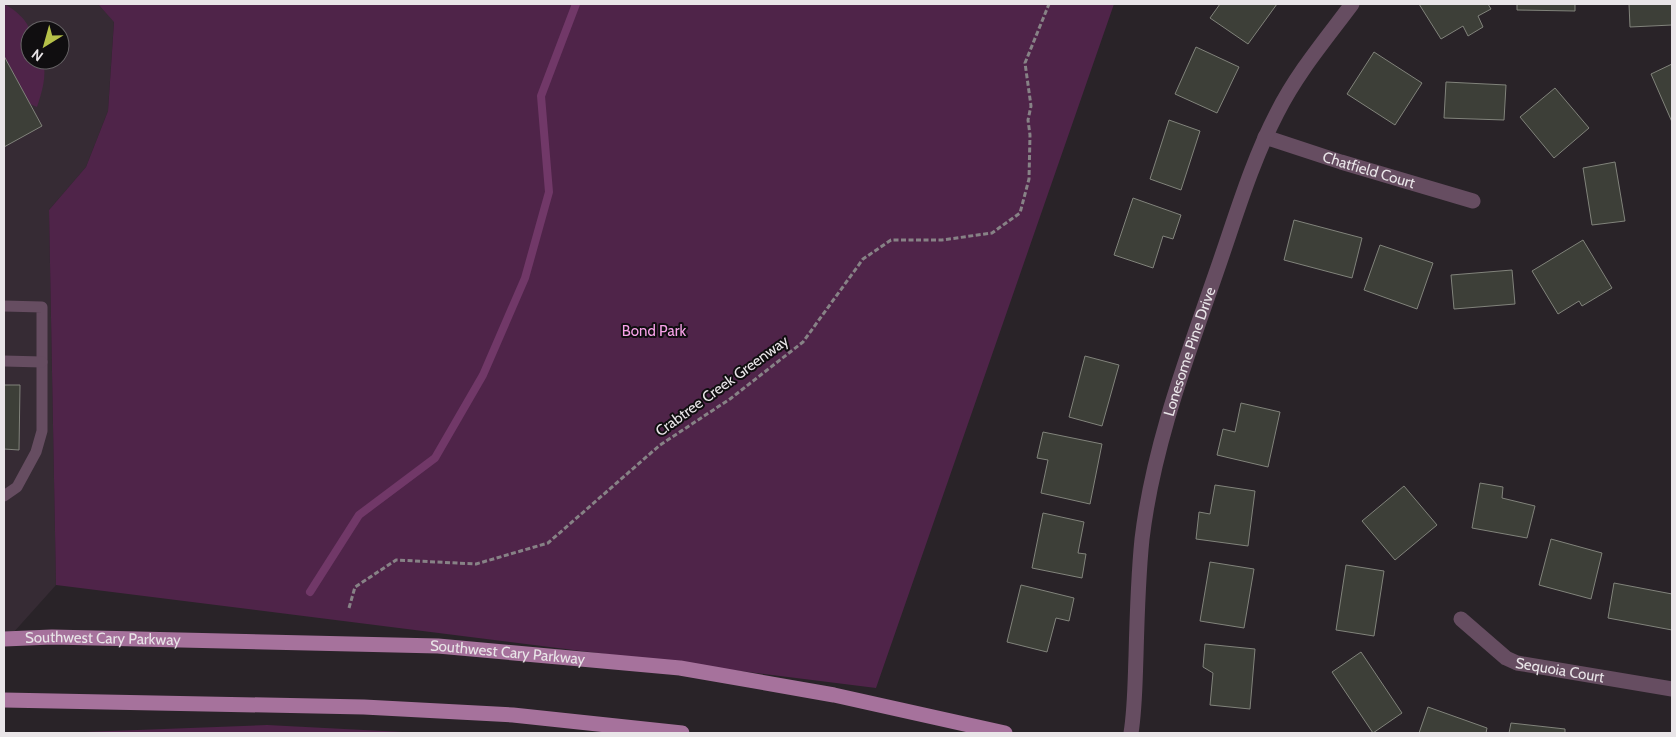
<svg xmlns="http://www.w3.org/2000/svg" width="1676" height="737" font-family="Cabin,sans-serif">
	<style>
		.built { fill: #362b34; fill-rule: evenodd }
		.green { fill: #4f2449 }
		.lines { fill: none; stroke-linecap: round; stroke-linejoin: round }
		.stream { stroke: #713868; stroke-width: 8 }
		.building { fill: #3d3f38; stroke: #81837b }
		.path { stroke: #878286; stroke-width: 3; stroke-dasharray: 5 2.5; stroke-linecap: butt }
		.lane { stroke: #664d61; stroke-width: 11 }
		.street { stroke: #664d61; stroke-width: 15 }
		.primary { stroke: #a6729c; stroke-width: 15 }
		.labels { text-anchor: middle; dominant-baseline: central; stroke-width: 4; stroke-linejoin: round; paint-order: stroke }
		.street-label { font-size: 15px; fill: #e9e5e8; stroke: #100e10 }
		.park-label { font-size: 15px; fill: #f7a2e8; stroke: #100e10 }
	</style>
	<rect width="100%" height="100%" fill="#292328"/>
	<path class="built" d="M4,4h94l16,17 -6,90 -22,56 -37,43 7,375 -52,58zM30,30h30v30h-30z"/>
	<g class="green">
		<path d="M4,4c9,4 25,17 26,28 1,9 0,19 0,28h13c4,16 -1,32 -6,47l-7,-3 -26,-48z"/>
		<polygon points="98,4 1114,4 876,688 56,585 49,210 86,167 108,111 114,22"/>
		<polygon points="267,725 422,733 58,733"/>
	</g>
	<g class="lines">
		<polyline class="stream" points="310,592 359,515 435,458 483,375 525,278 549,192 541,96 576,4"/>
	</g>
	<g class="building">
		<polygon points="1220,4 1277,4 1248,44 1210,18"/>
		<polygon points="1419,4 1488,4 1491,9 1478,16 1483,27 1468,36 1463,26 1441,39"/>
		<polygon points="1517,4 1575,4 1575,11 1517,10"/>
		<polygon points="1629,4 1672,4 1672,25 1630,27"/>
		<polygon points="1196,47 1239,67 1217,113 1175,94"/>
		<polygon points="1374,52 1422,83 1395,125 1347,94"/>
		<polygon points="4,56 42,126 4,147"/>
		<polygon points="1672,64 1672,122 1651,74"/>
		<polygon points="1446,82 1506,85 1504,120 1444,118"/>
		<polygon points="1555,88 1589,128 1554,158 1520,117"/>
		<polygon points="1169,120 1200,131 1181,190 1150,179"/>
		<polygon points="1615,162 1625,221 1592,225 1583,168"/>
		<polygon points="1133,198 1181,215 1173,239 1163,236 1153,268 1114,255"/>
		<polygon points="1294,220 1362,238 1352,278 1284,260"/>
		<polygon points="1583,240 1612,288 1582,306 1579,301 1558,314 1532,271"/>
		<polygon points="1380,245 1433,263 1417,309 1364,290"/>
		<polygon points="1512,270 1515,304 1454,309 1451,275"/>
		<polygon points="1085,356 1119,365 1102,426 1069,417"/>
		<polygon points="4,385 20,385 19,450 4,449"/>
		<polygon points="1241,403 1280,412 1268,467 1217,455 1223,429 1235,432"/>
		<polygon points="1043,432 1102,444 1090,504 1041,493 1048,460 1037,458"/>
		<polygon points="1480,483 1503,487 1502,498 1535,506 1527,538 1472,528"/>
		<polygon points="1215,485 1255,491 1248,546 1196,539 1199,512 1210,514"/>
		<polygon points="1404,486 1437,525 1395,560 1362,521"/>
		<polygon points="1043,513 1084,522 1078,553 1086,554 1082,578 1032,568"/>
		<polygon points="1551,539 1602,553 1591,599 1539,585"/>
		<polygon points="1210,562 1254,569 1244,628 1200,621"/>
		<polygon points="1346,565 1384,571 1374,636 1336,630"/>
		<polygon points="1614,583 1672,594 1672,630 1608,618"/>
		<polygon points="1021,585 1074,598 1069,621 1056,618 1047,652 1007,642"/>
		<polygon points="1205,644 1255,649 1250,709 1210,705 1213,673 1203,667"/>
		<polygon points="1361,652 1402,713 1373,733 1332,672"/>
		<polygon points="1428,707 1487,728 1486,733 1419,733"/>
		<polygon points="1511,723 1565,729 1565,733 1509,733"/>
	</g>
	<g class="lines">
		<polyline class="path" points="349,608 355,587 396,560 476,564 548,543 660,445 730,399 803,342 863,259 891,240 942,240 992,233 1020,213 1029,179 1030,135 1028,120 1031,106 1025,63 1049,4"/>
		<g class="lane">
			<polyline points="4,306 42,307 42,431 36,452 17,487 4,496"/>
			<polyline points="4,361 42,362"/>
		</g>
		<g class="street">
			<path id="s1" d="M1265,137l76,25 132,39"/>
			<path id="s2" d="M1461,619l45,39 11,5 155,26"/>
			<path id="s3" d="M1131,733c4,-25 4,-51 5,-77 1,-39 2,-78 6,-117 11,-92 44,-179 74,-266 19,-54 35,-110 61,-160 20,-40 49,-74 75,-109"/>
		</g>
		<g class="primary">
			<path id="s4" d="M4,639l48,-2 386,9 242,22 154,27 171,38"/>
			<polyline points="4,700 364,707 513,715 682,733"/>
		</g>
	</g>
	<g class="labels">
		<g class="street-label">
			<text stroke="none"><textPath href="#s1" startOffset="109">Chatfield Court</textPath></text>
			<text stroke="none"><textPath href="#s3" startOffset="388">Lonesome Pine Drive</textPath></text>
			<text transform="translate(722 386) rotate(-36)">Crabtree Creek Greenway</text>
			<text stroke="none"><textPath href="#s4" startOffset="99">Southwest Cary Parkway</textPath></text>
			<text stroke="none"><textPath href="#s4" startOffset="504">Southwest Cary Parkway</textPath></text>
			<text stroke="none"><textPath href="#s2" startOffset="115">Sequoia Court</textPath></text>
		</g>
		<g class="park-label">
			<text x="654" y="331">Bond Park</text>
		</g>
	</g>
	<rect width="1676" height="737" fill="none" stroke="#e9e5e8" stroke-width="10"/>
	<g transform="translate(45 45) rotate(217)"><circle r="24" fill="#100e10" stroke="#676466"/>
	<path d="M0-4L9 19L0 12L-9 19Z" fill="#b6c149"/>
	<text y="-8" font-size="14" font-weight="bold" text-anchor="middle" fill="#e9e5e8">N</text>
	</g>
</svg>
